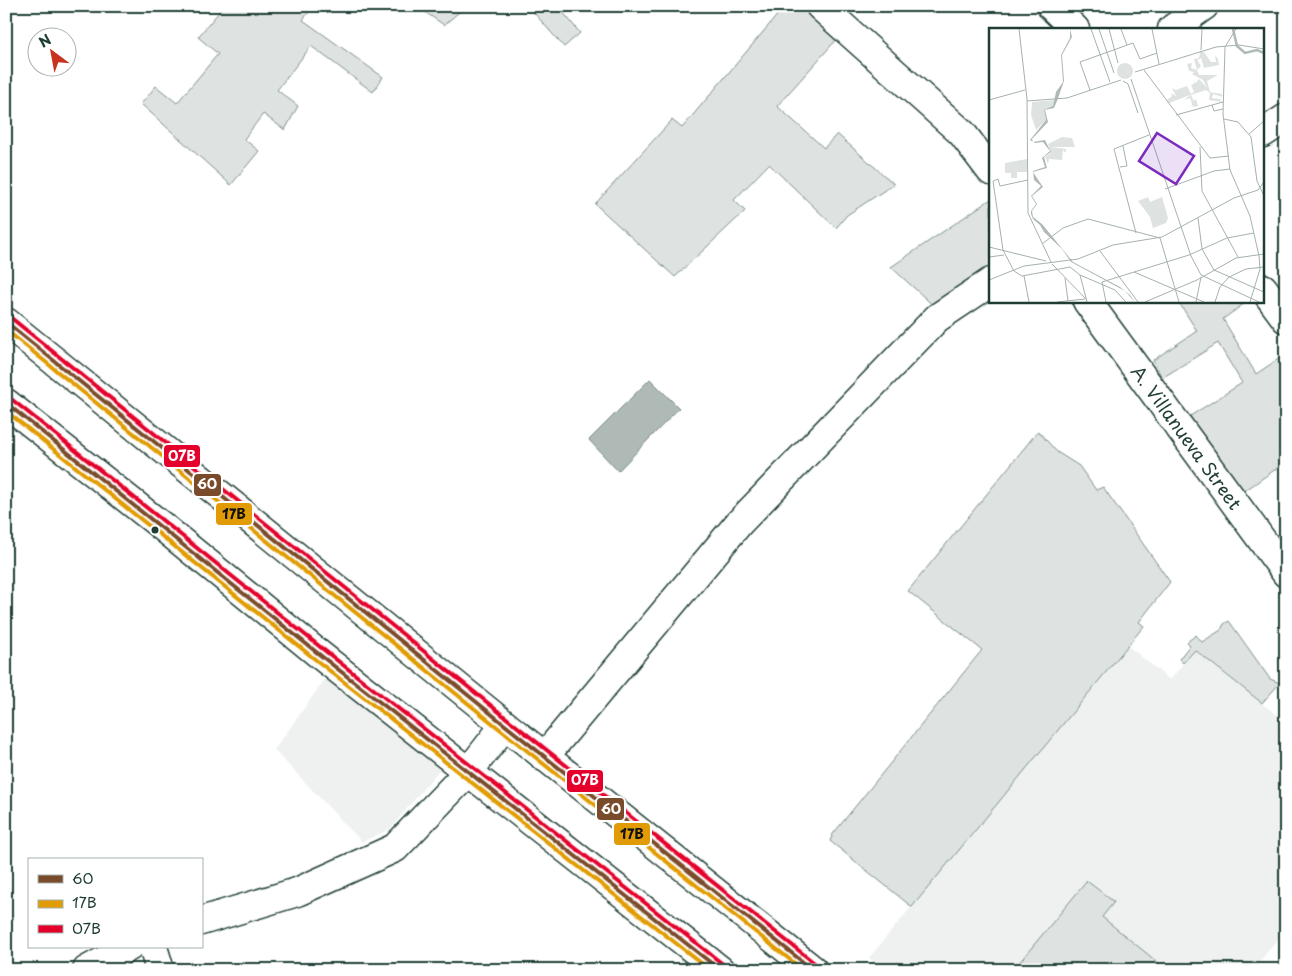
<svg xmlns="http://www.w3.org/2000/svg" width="1292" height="976" font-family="'Playpen Sans',sans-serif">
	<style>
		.built { fill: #eef1f0 }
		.green { fill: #dee3e2; stroke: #7e908b }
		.water { fill: #afbab7; stroke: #758883 }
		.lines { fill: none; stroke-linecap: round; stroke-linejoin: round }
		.minor-casing { stroke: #1f3d34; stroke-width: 31 }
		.major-casing { stroke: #1f3d34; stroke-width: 31 }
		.minor { stroke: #fff; stroke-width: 28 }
		.major { stroke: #fff; stroke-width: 28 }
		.bus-1-casing { stroke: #fff; stroke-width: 8 }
		.bus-2-casing { stroke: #fff; stroke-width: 8 }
		.bus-3-casing { stroke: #fff; stroke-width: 8 }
		.bus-1 { stroke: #7a4b2a; stroke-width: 4 }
		.bus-2 { stroke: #e19c05; stroke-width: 4 }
		.bus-3 { stroke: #e4002b; stroke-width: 4 }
		.bus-dot { fill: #1f3d34; stroke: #fff; stroke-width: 2 }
		.labels { text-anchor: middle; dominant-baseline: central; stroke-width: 5; stroke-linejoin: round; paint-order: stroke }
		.street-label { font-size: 18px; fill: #1f3d34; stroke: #fff }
		.inset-river { fill: none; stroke: #afbab7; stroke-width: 2.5 }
		.inset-road { fill: none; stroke: #a5b1ae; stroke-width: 1 }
		.view { fill: #7b2cbf; fill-opacity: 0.15; stroke: #7b2cbf; stroke-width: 2.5 }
		.inset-edge { fill: none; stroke: #1f3d34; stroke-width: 2.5 }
		.line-badge { stroke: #fff; stroke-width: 2 }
		.badge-label { font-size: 14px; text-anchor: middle; font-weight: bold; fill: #fff }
		.pale-badge-label { font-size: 14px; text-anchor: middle; font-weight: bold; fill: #111 }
	</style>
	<rect width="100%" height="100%" fill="#fff"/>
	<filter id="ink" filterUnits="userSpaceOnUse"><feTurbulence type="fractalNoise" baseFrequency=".02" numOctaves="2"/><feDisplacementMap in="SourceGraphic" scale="10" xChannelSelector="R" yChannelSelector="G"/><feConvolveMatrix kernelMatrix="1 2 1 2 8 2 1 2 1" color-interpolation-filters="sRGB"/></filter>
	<g filter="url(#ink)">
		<g class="built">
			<polygon points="1128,646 1170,680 1194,650 1286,722 1286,928 1253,970 883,970 869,958"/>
			<polygon points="328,675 443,765 390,829 362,842 274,750"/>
		</g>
		<g class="green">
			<polygon points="224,6 313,6 303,20 383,77 373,92 311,46 277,90 298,106 285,130 263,114 244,139 259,151 231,185 141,104 156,86 177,103 218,54 198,37"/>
			<polygon points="416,6 466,6 444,25"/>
			<polygon points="528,6 558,6 580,33 564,47"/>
			<polygon points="785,6 799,6 837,39 777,106 824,148 837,134 894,184 847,215 836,228 769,164 734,200 745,211 675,277 595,204 672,120 682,128"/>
			<polygon points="991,199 991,275 936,308 891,267"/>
			<polygon points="1178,301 1248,301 1223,319 1256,374 1286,354 1286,467 1283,464 1243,492 1187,418 1242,383 1218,343 1162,378 1153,360 1197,331"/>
			<polygon points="1038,431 1057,452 1079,466 1096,490 1103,487 1170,582 1139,622 1144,626 912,907 830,841 833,834 982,650 908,591"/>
			<polygon points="1229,621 1270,679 1280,683 1262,703 1195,650 1183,663 1179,659 1190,645 1187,642 1196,635 1202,642 1221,630 1224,624"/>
			<polygon points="1087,881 1114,902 1102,917 1167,970 1013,970"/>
		</g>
		<polygon class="water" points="650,379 679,408 618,471 589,440"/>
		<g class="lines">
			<g class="minor-casing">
				<g id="minor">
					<polyline points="820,6 962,133 991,171"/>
					<polyline points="1051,6 1075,29"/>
					<polyline points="1172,29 1204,6"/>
					<polyline points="1263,133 1286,118"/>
					<polyline points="1263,288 1286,319"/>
					<polyline points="1087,301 1286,573"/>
					<polyline points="544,757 739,523 937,318 991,282"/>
					<polyline points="201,921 297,892 395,848 469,771 505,725"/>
					<polyline points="153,947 160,970"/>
					<polyline points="87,970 129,947"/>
				</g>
			</g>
			<g class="major-casing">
				<g id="major">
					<polyline points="6,322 505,725 813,970"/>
					<polyline points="6,403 163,527 320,655 720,970"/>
				</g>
			</g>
			<use href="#minor" class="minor"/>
			<use href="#major" class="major"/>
			<g class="bus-1-casing">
				<g id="bus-1">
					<polyline points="6,322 505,725 813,970"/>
					<polyline points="6,403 320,655 720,970"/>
				</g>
			</g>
			<g class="bus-2-casing">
				<g id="bus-2">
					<polyline points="6,330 501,730 803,970"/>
					<polyline points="6,411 316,660 710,970"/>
				</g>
			</g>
			<g class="bus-3-casing">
				<g id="bus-3">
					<polyline points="10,317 509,720 817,965"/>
					<polyline points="10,398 324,650 724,965"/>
				</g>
			</g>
			<use href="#bus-1" class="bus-1"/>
			<use href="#bus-2" class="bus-2"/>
			<use href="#bus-3" class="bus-3"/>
		</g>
	</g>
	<circle class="bus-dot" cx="155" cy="530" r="4.5"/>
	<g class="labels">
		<g class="street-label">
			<text transform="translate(1187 437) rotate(54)">A. Villanueva Street</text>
		</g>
	</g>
	<g transform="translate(989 28)">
		<rect width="275" height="275" fill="#fff"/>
		<path d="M211,24h4l7,10h5l-1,-7 3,4 1,6 -15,3 -3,-10 -4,2 4,6 -4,4 2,5h19l-11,6 3,11 12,2v3l-9,-3 -1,4 8,1 1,3 -12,-2 1,-7 -4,-3 -15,5 3,6 2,-2 2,7 -5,1 -3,-9 -6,2 6,-5 -21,8 -2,-3 5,-4 -1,-3 5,3 -4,-8 4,2 11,-4 4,8 3,-2 -3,-7 4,-2 -2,-3 3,3 3,-4 8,9 -4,-8 -11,-6 2,-2 -5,-1 -2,-7 5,-1 -1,5 6,2 -3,-11 5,-1zM128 43a8 8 0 1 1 16 0a8 8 0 1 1-16 0ZM66,72l-2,7 -9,3 2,10 -10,10 -5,-15 1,-13zM73,109l10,1 3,9h-24l15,2v4l-3,-3 -1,10 -13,-1 -1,5 -3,-7 6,-4 -3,-9zM38,131v13h-10v6h-6v-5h-6v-10zM159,169l2,5 12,-5 6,21 -2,5 -13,5 -3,-11 -12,-16z" fill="#dee3e2"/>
		<path d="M81,1l2,8 -10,18 2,26 -7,20 -3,7 -9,2 3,12 -16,17 1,3 12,-2 6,12 -7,5 3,11 -14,4 10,15 -11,9 5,8 -5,7 1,6 9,7 31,38 47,25 10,8 5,7 -10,-11 -54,-29 -9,-13 -18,-17 -4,-7 -7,-6 -2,-5v-3l5,-7 -5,-8 10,-10 -7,-6 -1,-9 12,-4 -3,-9 8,-7 -7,-9 -8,1 -5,-3 16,-20 -2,-10 9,-4 3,-14 7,-10 -2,-27 9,-17z" fill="#afbab7"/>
		<path class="inset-river" d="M244,1l4,17 8,7 12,-3 7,3"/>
		<path class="inset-road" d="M30,1l8,70 1,114 23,49M102,1l19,53M110,1l15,44M120,1l9,34M132,1l6,16M163,1l7,35M247,1l-11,18 -2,67 7,56 20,46 9,40 1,13 -10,33M212,22l1,-21M155,42l66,88 19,-2M146,44l81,-25 23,-2 25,4M142,51l60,177 10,19 58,27M134,53l5,3 10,29M101,62l-10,-28 53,-19 7,16 17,-6M0,72l36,-10M38,73l40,-3 54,-18M223,77l2,6 9,-2M187,87l47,-13M235,91l14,3 13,15 6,44 7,15M260,106l15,-13M211,119l2,44 36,66M131,139l7,-1 -4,-20M176,161l49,-18 16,-2M209,190l4,31 12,21 50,22M147,205l-22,-84 35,-14M53,216l21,-16 25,-9 72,19 19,64M0,219l57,14M14,222l-10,-69 5,-2 2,7 28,-6M14,222l11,21M111,223l38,51M0,229l15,-2M63,236l35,36M25,243l8,5 48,-9 10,8 35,15 11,12M145,244l70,30M91,247l7,27M35,248l5,26M76,250l3,23M0,252l35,-14 54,-7 35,-14 49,-8 72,-39 24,-8 6,-8M113,254l87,-27 38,-17 27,-5M113,254l4,20M68,274l28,-3M156,274l52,-22 39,-22 28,-4M207,274l5,-25M226,274l5,-15 9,-10 17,-8 18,-2"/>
		<path class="view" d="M168,105l37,23 -18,28 -37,-23z"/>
		<rect width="275" height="275" class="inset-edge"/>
	</g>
	<g class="line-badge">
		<rect x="163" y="444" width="38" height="24" rx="5" fill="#e4002b"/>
		<rect x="193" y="473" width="29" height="24" rx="5" fill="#7a4b2a"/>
		<rect x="215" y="502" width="38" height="24" rx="5" fill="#e19c05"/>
		<rect x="566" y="769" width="38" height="24" rx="5" fill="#e4002b"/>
		<rect x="596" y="797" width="29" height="24" rx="5" fill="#7a4b2a"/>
		<rect x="613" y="822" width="38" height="24" rx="5" fill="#e19c05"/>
	</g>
	<g class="badge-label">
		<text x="182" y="461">07B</text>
		<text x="207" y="489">60</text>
		<text x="585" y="785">07B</text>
		<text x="611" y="814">60</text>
	</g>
	<g class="pale-badge-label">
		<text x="234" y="519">17B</text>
		<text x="632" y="839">17B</text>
	</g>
	<rect width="1292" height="976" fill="none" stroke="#fff" stroke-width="25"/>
	<rect x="12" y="12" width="1267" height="951" fill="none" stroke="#1f3d34" stroke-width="2" filter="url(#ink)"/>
	<rect x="28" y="858" width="175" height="90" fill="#ffffff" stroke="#a5b1ae"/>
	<rect x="38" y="875" width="25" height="8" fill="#7a4b2a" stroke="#a5b1ae"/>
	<text x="72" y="884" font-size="15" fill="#1f3d34">60</text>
	<rect x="38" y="900" width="25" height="8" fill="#e19c05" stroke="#a5b1ae"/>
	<text x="72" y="908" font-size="15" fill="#1f3d34">17B</text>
	<rect x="38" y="925" width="25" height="8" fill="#e4002b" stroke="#a5b1ae"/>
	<text x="72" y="934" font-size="15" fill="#1f3d34">07B</text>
	<g transform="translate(52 52) rotate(328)"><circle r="24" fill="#ffffff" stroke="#a5b1ae"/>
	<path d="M0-4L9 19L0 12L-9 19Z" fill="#c8321e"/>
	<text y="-8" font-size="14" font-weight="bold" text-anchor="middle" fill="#1f3d34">N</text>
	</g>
</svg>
